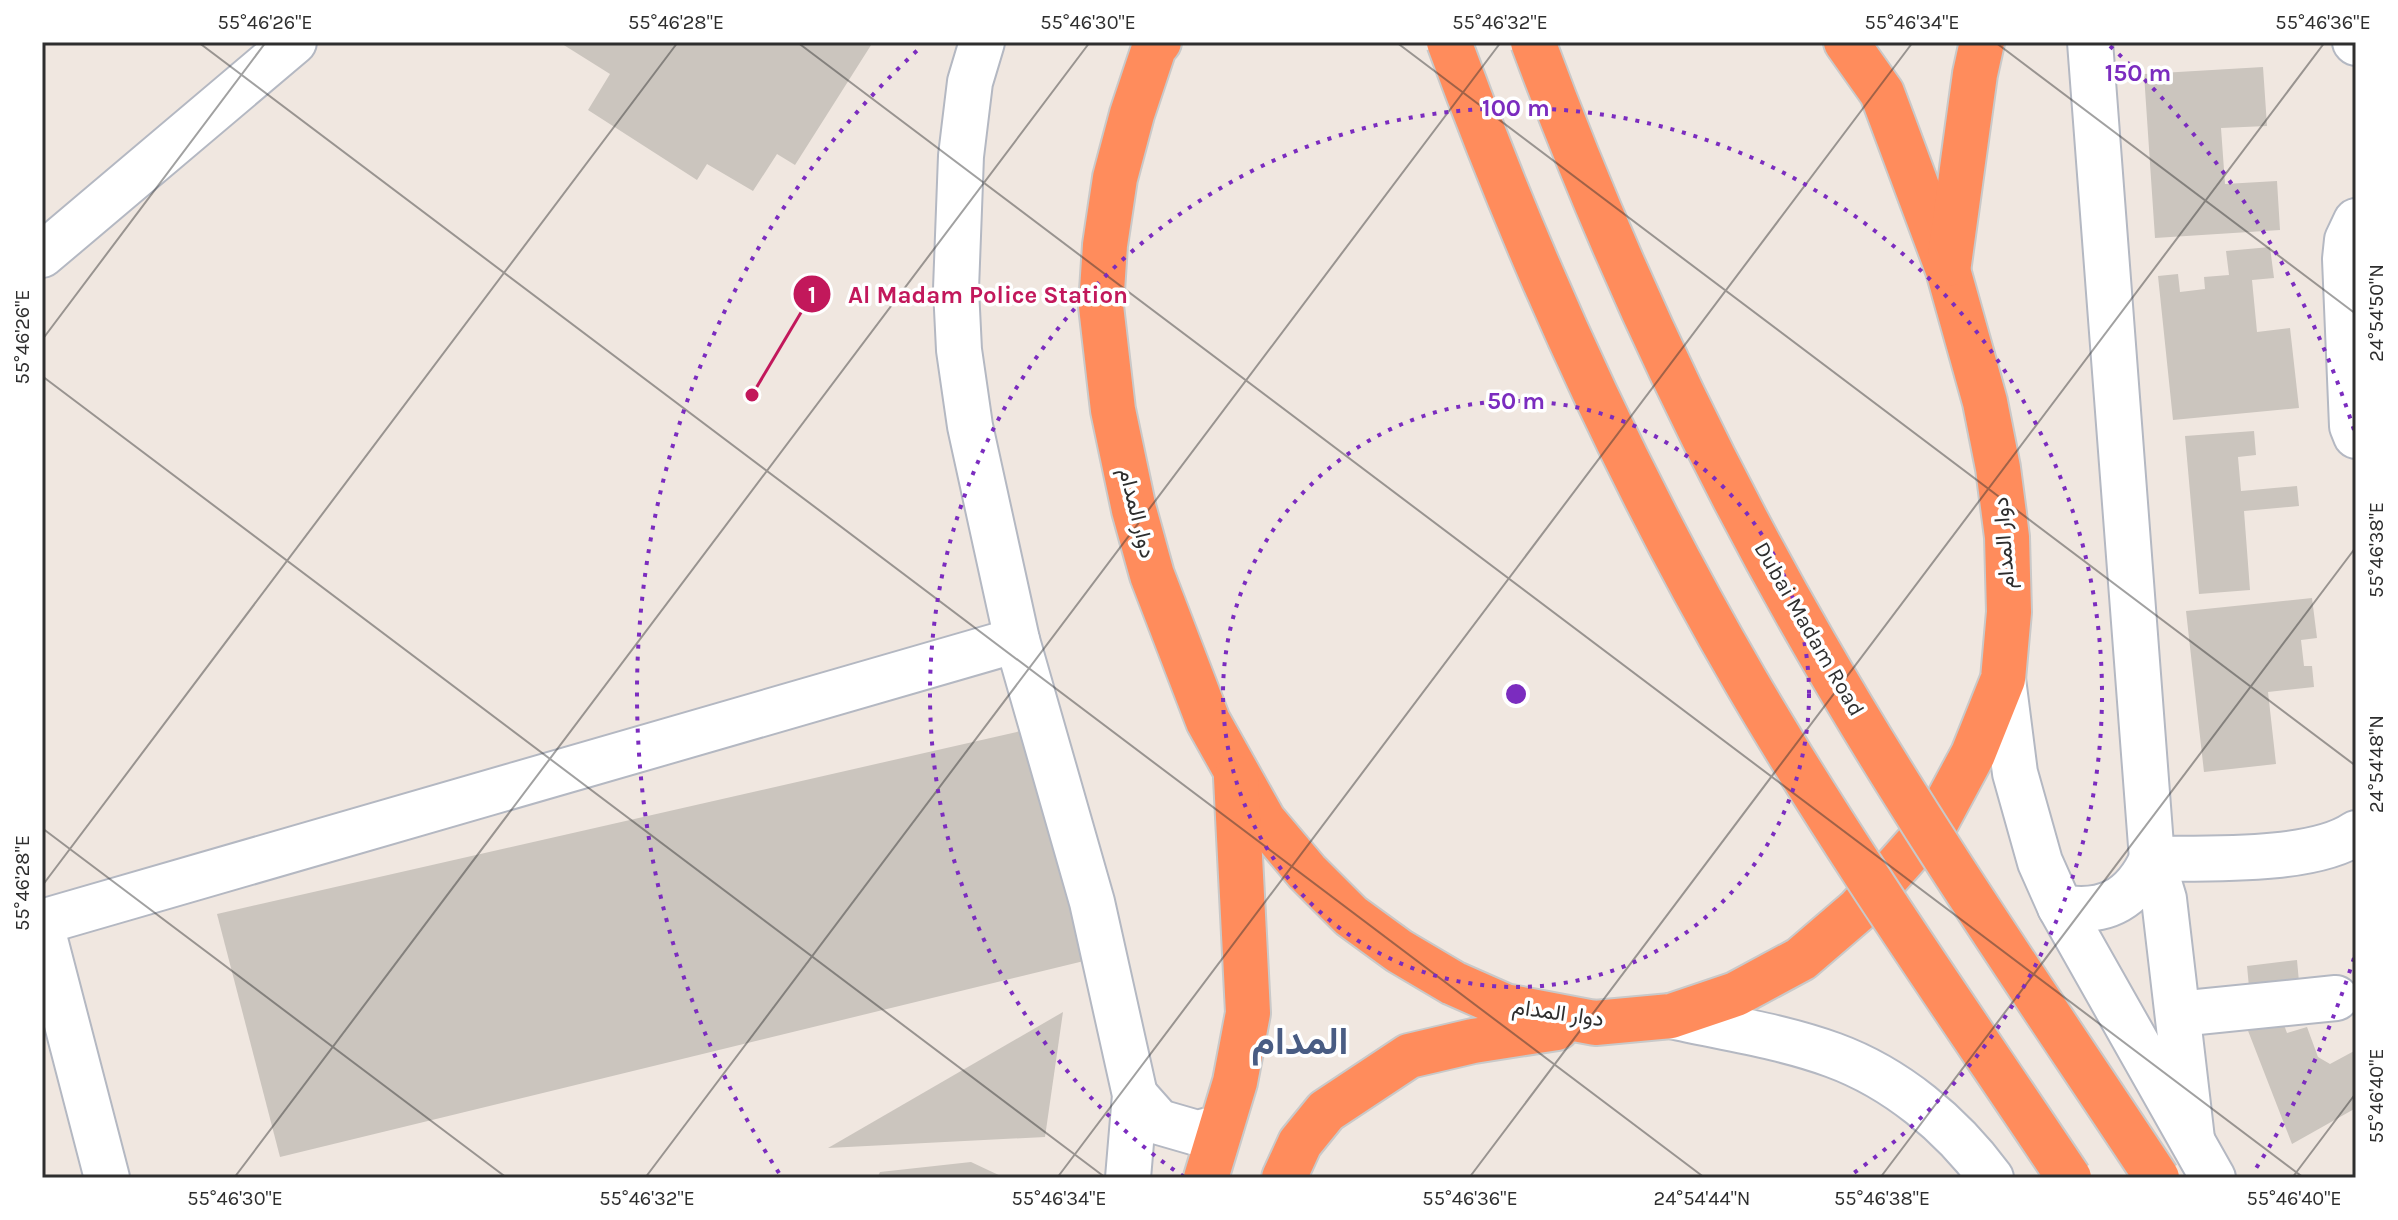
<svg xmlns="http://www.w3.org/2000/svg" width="2398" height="1220" font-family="Karla,Vazirmatn,sans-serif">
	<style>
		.building { fill: #cbc5be }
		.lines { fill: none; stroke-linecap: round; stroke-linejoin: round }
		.minor-casing { stroke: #b4b8c2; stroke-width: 48 }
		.highway-casing { stroke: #c9c9c9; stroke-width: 48 }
		.minor { stroke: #fff; stroke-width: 44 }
		.highway { stroke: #ff8c5c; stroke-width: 44 }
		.highway-bridge-casing { stroke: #c9c9c9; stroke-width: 48; stroke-linecap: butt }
		.highway-bridge { stroke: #ff8c5c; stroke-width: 44 }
		.ticks { fill: none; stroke: #2e2e2e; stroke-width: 2; stroke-opacity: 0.45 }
		.ring { fill: none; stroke: #7b2cbf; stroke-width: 4; stroke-dasharray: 4 8 }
		.labels { text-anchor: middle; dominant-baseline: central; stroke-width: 7; stroke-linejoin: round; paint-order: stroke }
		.street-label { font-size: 22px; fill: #2e2e2e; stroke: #fff }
		.town-label { font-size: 38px; font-weight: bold; fill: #495c83; stroke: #fff }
		.centre { fill: #7b2cbf; stroke: #fff; stroke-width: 4 }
		.ring-label { font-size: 24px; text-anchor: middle; font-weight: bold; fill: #7b2cbf; stroke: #fff; stroke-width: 7; stroke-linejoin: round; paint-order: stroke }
		.leader { fill: none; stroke: #c2185b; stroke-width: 3 }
		.callout-dot { fill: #c2185b; stroke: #fff; stroke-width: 3 }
		.mark-label { font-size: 24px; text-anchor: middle; font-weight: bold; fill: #fff }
		.callout-label { font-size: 24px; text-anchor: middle; font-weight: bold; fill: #c2185b; stroke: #fff; stroke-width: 7; stroke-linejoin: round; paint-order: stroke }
		.neatline { fill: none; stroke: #2e2e2e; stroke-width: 3 }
		.ticks-label { font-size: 20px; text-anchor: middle; fill: #2e2e2e }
	</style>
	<rect width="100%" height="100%" fill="#f0e7e0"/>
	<g class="building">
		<polygon points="559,42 873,42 795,165 777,154 753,191 707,164 697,180 588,110 610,74"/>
		<polygon points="2263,67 2267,126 2221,128 2225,184 2277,181 2280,230 2155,238 2144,74"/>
		<polygon points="2270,247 2274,278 2252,280 2257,332 2290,328 2299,408 2173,420 2158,276 2178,274 2180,292 2205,289 2204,277 2229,275 2226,251"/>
		<polygon points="2254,431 2256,455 2238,457 2241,491 2297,486 2299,506 2244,511 2250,590 2199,594 2185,436"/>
		<polygon points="2312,598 2317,638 2301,640 2304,666 2312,666 2314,687 2268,692 2276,764 2204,772 2186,611"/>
		<polygon points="1034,728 1088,960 280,1157 217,914"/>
		<polygon points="2297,960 2299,982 2249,987 2247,966"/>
		<polygon points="1063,1012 1045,1137 828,1148"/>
		<polygon points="2280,1014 2287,1033 2307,1027 2318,1057 2330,1064 2356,1050 2356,1108 2292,1144 2245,1023"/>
		<polygon points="971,1162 1005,1178 877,1178 880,1172"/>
	</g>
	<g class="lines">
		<g class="minor-casing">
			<g id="minor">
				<polyline points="982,42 970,82 961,156 956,289 959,350 970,426 1017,640 1092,902 1135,1095 1128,1178"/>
				<polyline points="2090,42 2152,859 2164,899 2192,1139"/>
				<polyline points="2355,42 2356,43"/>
				<polyline points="2356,221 2347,240 2345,259 2352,426 2356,436"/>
				<polyline points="42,255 294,42"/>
				<polyline points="2003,679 2015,773 2040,862 2060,907 2213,1178"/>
				<path d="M2152,859c53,-1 160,4 204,-26"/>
				<path d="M2060,907c44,8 73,-7 92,-48"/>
				<polyline points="42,922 1017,640"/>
				<polyline points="42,928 107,1178"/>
				<polyline points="2178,1014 2336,998"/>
				<path d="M1671,1016c54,12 110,20 162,39 63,23 118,69 158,123"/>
				<polyline points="1135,1095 1159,1122 1197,1133 1221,1127"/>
			</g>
		</g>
		<g class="highway-casing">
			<g id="highway">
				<polyline points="1159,42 1154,48 1132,114 1115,178 1105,245 1101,306 1113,410 1134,510 1152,575 1208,721 1264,821 1307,872 1351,916 1399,951 1453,983 1505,1006 1595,1023 1671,1016 1736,994 1801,959 1858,910 1937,821 1973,754 2003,679 2009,612 2007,537 1998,468 1985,402 1948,270 1882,93 1846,42"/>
				<polyline points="1949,264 1975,74 1982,42"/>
				<polyline points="1206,1178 1235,1082 1248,1013 1236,778"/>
				<polyline points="1284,1178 1300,1143 1326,1111 1409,1056 1473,1041 1557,1028"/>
			</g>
		</g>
		<use href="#minor" class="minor"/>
		<use href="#highway" class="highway"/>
		<g class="highway-bridge-casing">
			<g id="highway-bridge">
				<path d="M1449,42c81,221 178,435 296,638 100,171 214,333 324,498"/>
				<path d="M1533,42c77,208 171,411 282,603 105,183 226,357 342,533"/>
			</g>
		</g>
		<use href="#highway-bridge" class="highway-bridge"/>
	</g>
	<path class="ticks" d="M198,42l1507,1136M797,42l1507,1136M1396,42l960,724M1995,42l361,272M42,340l224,-298M42,376l1064,802M42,828l465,350M42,886l636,-844M234,1178l856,-1136M645,1178l856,-1136M1057,1178l856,-1136M1469,1178l856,-1136M1880,1178l476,-631M2292,1178l64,-85"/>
	<g class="ring">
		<circle cx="1516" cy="694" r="293"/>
		<path d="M1184 1177A586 586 0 1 1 1848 1177"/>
		<path d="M2354 958A879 879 0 0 1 2253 1173M779 1173A879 879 0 0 1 922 46M2110 46A879 879 0 0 1 2354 430"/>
	</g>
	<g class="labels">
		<g class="street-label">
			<text transform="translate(1137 513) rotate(76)">دوار المدام</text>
			<text transform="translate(2004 543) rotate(-94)">دوار المدام</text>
			<text transform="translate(1809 629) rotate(60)">Dubai Madam Road</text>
			<text transform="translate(1558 1013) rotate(8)">دوار المدام</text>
		</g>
		<g class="town-label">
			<text x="1300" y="1041">المدام</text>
		</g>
	</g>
	<circle cx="1516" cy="694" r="12" class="centre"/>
	<g class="ring-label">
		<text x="2138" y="81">150 m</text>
		<text x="1516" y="116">100 m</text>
		<text x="1516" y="409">50 m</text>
	</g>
	<path class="leader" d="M752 395L812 294"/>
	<g class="callout-dot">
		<circle cx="752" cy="395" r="8"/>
		<circle cx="812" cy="294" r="20"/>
	</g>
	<g class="mark-label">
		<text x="812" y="303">1</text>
	</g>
	<g class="callout-label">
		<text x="988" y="303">Al Madam Police Station</text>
	</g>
	<rect width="2398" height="1220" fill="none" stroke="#ffffff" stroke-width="88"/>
	<rect x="44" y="44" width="2310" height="1132" class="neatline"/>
	<g class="ticks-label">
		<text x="265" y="29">55°46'26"E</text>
		<text x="676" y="29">55°46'28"E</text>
		<text x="1088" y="29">55°46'30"E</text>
		<text x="1500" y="29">55°46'32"E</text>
		<text x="1912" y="29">55°46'34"E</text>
		<text x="2323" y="29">55°46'36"E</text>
		<text transform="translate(2376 313) rotate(-90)" y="7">24°54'50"N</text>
		<text transform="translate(22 337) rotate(-90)" y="7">55°46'26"E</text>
		<text transform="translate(2376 550) rotate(-90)" y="7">55°46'38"E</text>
		<text transform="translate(2376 764) rotate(-90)" y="7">24°54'48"N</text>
		<text transform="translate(22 883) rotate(-90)" y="7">55°46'28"E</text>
		<text transform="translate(2376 1096) rotate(-90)" y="7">55°46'40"E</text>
		<text x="235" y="1205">55°46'30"E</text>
		<text x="647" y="1205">55°46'32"E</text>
		<text x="1059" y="1205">55°46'34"E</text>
		<text x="1470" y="1205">55°46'36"E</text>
		<text x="1702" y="1205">24°54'44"N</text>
		<text x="1882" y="1205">55°46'38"E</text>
		<text x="2294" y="1205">55°46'40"E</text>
	</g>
</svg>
